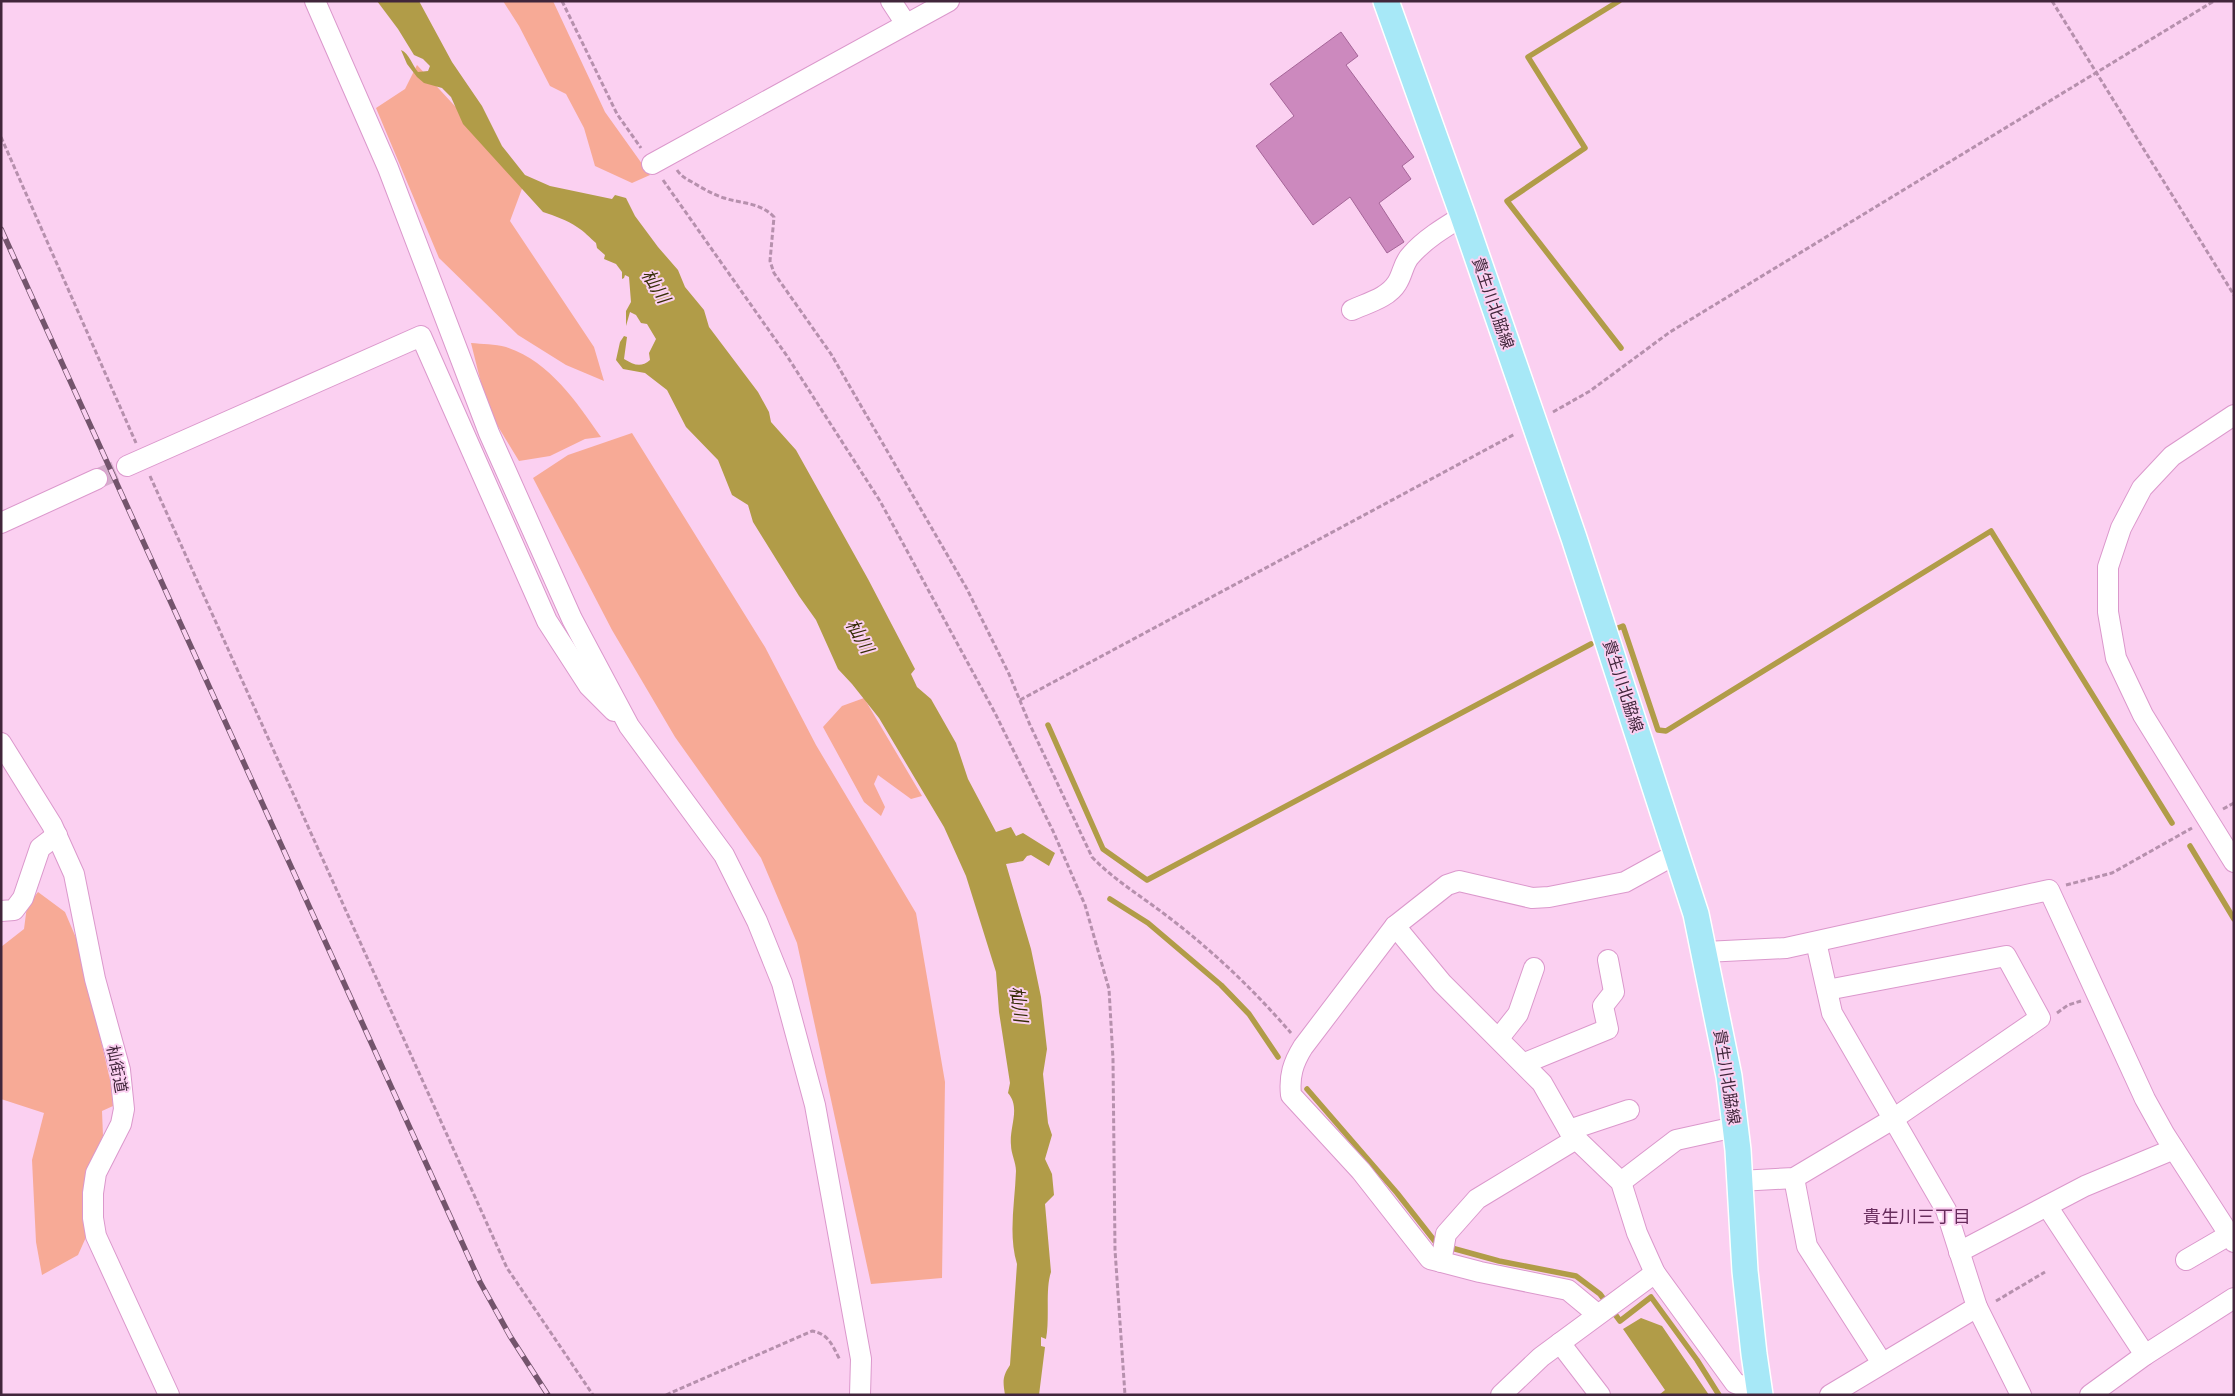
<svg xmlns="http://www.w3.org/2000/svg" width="2235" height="1396" font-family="'Roboto Condensed','Noto Sans JP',sans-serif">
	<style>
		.green { fill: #f7aa96 }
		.water { fill: #b19c48 }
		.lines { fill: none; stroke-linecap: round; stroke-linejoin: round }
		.stream { stroke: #b19c48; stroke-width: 5.5 }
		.building { fill: #cc89be; stroke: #a56598 }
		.minor-tunnel { stroke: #d6aecd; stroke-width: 20; stroke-dasharray: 20 10; stroke-linecap: butt }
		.minor-casing { stroke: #db98cc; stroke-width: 22 }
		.major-casing { stroke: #fff; stroke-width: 28 }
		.path { stroke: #b690ad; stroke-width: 3; stroke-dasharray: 5 2.5; stroke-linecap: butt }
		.minor { stroke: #fff; stroke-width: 20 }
		.major { stroke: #a7e8f7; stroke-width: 25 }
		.rail-casing { stroke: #73546c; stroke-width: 5.5 }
		.rail { stroke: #fbd0f1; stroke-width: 4; stroke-dasharray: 11; stroke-linecap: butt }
		.labels { text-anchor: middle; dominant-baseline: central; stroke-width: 4; stroke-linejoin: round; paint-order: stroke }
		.street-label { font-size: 16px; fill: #41263b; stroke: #fbd0f1 }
		.water-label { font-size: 18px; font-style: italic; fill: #372d07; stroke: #fbd0f1 }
		.neighbourhood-label { font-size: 18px; fill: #682d5d; stroke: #fbd0f1 }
	</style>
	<rect width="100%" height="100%" fill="#fbd0f1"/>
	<g class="green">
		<polygon points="503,1 553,1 605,112 650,175 632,183 595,166 584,128 566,94 550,86 519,26"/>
		<polygon points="417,65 476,129 523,186 510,221 594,347 604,381 566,365 518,335 439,258 376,108 405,89"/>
		<path d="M471,343c11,1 24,1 35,4 43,14 70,54 95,90l-16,2 -35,17 -31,5 -25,-41 -11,-29z"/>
		<polygon points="632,433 765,647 816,745 916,913 945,1082 942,1278 871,1284 797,943 761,858 675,737 612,630 533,478 568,455"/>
		<polygon points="864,698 922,796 911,799 878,775 874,784 885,807 881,816 864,802 823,727 842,706"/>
		<polygon points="38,892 65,912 79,945 111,1084 113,1106 102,1111 103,1136 91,1161 87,1235 78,1255 42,1275 36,1242 32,1160 44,1113 1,1099 1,947 24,929 27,906"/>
	</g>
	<g class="water">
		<path d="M377,1h42l33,61 30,44 20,40 23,29 25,11 62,13 3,-4 11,3 9,18 23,31 20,23 7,17 19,23 5,17 49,65 11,20 2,10 25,28 72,129 47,90 -4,5 6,13 14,12 25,44 12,36 28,53 15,-5 5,9 7,-3 32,20 -6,13 -18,-11 -4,1 -4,5 -17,3 25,85 10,48 6,52 -4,25 5,49 4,12 -7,24 7,15 2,21 -9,9 6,68c-6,18 -1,46 -5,67l-5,-2v9l4,1 -6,48h-34c-2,-13 -3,-18 5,-30l7,-101c-9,-30 -2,-62 -1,-93 0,-9 -5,-17 -5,-26 -2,-18 10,-37 -3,-52l2,-10 -11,-71 -3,-40 -30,-96 -22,-49 -65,-109 -27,-34 -14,-15 -22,-49 -17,-24 -46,-74 -5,-17 -16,-10 -14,-35 -32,-33 -19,-37 -22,-17 -22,-4 -7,-9 4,-18 4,-6 3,1 -3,22c10,6 17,9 26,1l-1,-7 7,-14 -9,-15 -6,-1 -5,-8 -6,-3 -4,14v-15l5,-9 -2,-25 -4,-2 -1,3 -2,1v-7l-6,-8 -12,-5 1,-4 -8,-7 -1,-5c-6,-5 -12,-12 -19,-16 -10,-7 -22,-11 -34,-15l-80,-88 -12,-27 -9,-9 -18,-5 -7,-6 -10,-13 -6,-14c8,3 11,15 17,22l10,-1 2,-5 -7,-7 -9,-4 -16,-26z"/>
		<polygon points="1641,1318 1662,1326 1709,1395 1659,1395 1665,1390 1623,1329"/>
	</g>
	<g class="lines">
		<g class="stream">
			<polyline points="1619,1 1528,57 1585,148 1507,201 1621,348"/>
			<polyline points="1618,628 1623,626 1658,730 1666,731 1991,531 2172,823"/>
			<polyline points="1048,725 1103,849 1147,880 1591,644"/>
			<polyline points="2190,846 2234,919"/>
			<polyline points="1110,899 1148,923 1221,985 1249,1014 1278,1057"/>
			<polyline points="1307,1089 1397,1193 1437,1244 1499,1261 1576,1276 1600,1294 1620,1321 1651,1297 1697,1360 1719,1395"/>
		</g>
	</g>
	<polygon class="building" points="1341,32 1358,56 1346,65 1414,157 1402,166 1411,179 1379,203 1404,242 1387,253 1350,197 1313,225 1256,146 1294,116 1270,84"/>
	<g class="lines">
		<polyline class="minor-tunnel" points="97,479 127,466"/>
		<g class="minor-casing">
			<g id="minor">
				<polyline points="315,1 388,168 489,433 572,619 629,726 724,855 757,921 782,983 815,1105 861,1359 860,1395"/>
				<polyline points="891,1 906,24"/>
				<polyline points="652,164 949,1"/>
				<path d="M1352,310c15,-7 36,-12 45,-27 6,-9 6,-20 14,-28 14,-16 34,-28 52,-39"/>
				<polyline points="2234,415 2172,456 2142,488 2121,528 2108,567 2108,612 2116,658 2143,715 2234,862"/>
				<polyline points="127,466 421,336 547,621 589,686 614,711"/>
				<polyline points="1,523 97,479"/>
				<polyline points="1,743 52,825 74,874 95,979 120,1070 124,1109 121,1124 96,1173 93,1193 93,1218 96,1236 169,1395"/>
				<polyline points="1,911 14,910 23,898 40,848 57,835"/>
				<polyline points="1395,926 1442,983 1542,1083 1571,1134 1621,1182 1637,1233 1655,1273 1735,1383 1760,1393"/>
				<polyline points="1816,942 1832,1013 1946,1210 1977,1307 2021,1395"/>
				<polyline points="1705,952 1786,948 2049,890 2145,1099 2165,1135 2234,1242"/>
				<polyline points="1499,1038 1518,1014 1534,968"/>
				<polyline points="1525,1063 1608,1029 1603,1006 1614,992 1608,960"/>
				<polyline points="1569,1130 1629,1110"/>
				<polyline points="1794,1178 1807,1246 1882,1363"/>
				<polyline points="1739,1181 1794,1178 1893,1119 2040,1018 2006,956 1827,990"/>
				<polyline points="1621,1182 1676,1140 1735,1127"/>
				<polyline points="2047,1206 2145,1355"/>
				<polyline points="1959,1252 2085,1186 2174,1149"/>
				<polyline points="2186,1260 2229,1235"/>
				<polyline points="1441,1262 1446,1234 1477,1199 1576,1139"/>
				<path d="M1597,1314l-29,-24 -88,-18 -50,-13 -69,-88 -70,-76c-2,-19 2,-32 12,-48l92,-121 52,-41 12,-4 73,17 17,-1 76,-15 51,-28"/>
				<polyline points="1560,1343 1600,1395"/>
				<polyline points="1501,1395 1541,1357 1655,1273"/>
				<polyline points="1830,1395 1977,1307"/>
				<polyline points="2090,1395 2145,1355 2234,1298"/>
			</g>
		</g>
		<g class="major-casing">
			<polyline id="major" points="1386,1 1463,216 1574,538 1696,914 1729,1076 1738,1150 1745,1271 1754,1354 1760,1395"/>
		</g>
		<g class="path">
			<polyline points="562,1 617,114 641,148"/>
			<polyline points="2052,1 2234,295"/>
			<polyline points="1,137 136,443"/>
			<path d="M677,170c4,6 9,9 15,12 10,6 20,12 32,16 18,6 36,4 50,19l-4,44 4,12 57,81 136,235 42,85 21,51 62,132c22,23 49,39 75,59 46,35 86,73 124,117"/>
			<polyline points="663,180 787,356 880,501 995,713 1053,831 1085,905 1109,989 1113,1059 1115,1250 1125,1395"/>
			<polyline points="1553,412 1590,391 1670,332 2214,1"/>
			<polyline points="150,476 507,1268 593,1395"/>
			<polyline points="1020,700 1515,434"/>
			<polyline points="2223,809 2234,803"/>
			<polyline points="2066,885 2112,873 2192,828"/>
			<polyline points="2057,1013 2068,1005 2081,1001"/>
			<polyline points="1996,1301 2045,1272"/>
			<path d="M666,1395l146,-64c17,3 20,14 28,29"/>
		</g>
		<use href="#minor" class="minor"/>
		<use href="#major" class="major"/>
		<g class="rail-casing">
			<polyline id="rail" points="1,229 480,1282 510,1336 548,1395"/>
		</g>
		<use href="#rail" class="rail"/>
	</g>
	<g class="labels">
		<g class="street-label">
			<text transform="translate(1493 303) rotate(71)">貴生川北脇線</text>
			<text transform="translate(1623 686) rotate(72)">貴生川北脇線</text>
			<text transform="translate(117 1069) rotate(79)">杣街道</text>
			<text transform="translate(1727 1077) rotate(81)">貴生川北脇線</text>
		</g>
		<g class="water-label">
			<text transform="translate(656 286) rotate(58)">杣川</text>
			<text transform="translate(860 636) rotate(60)">杣川</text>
			<text transform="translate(1019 1004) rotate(82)">杣川</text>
		</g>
		<g class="neighbourhood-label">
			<text x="1917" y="1216">貴生川三丁目</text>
		</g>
	</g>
	<rect width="2235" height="1396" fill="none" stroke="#41263b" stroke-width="5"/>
</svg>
